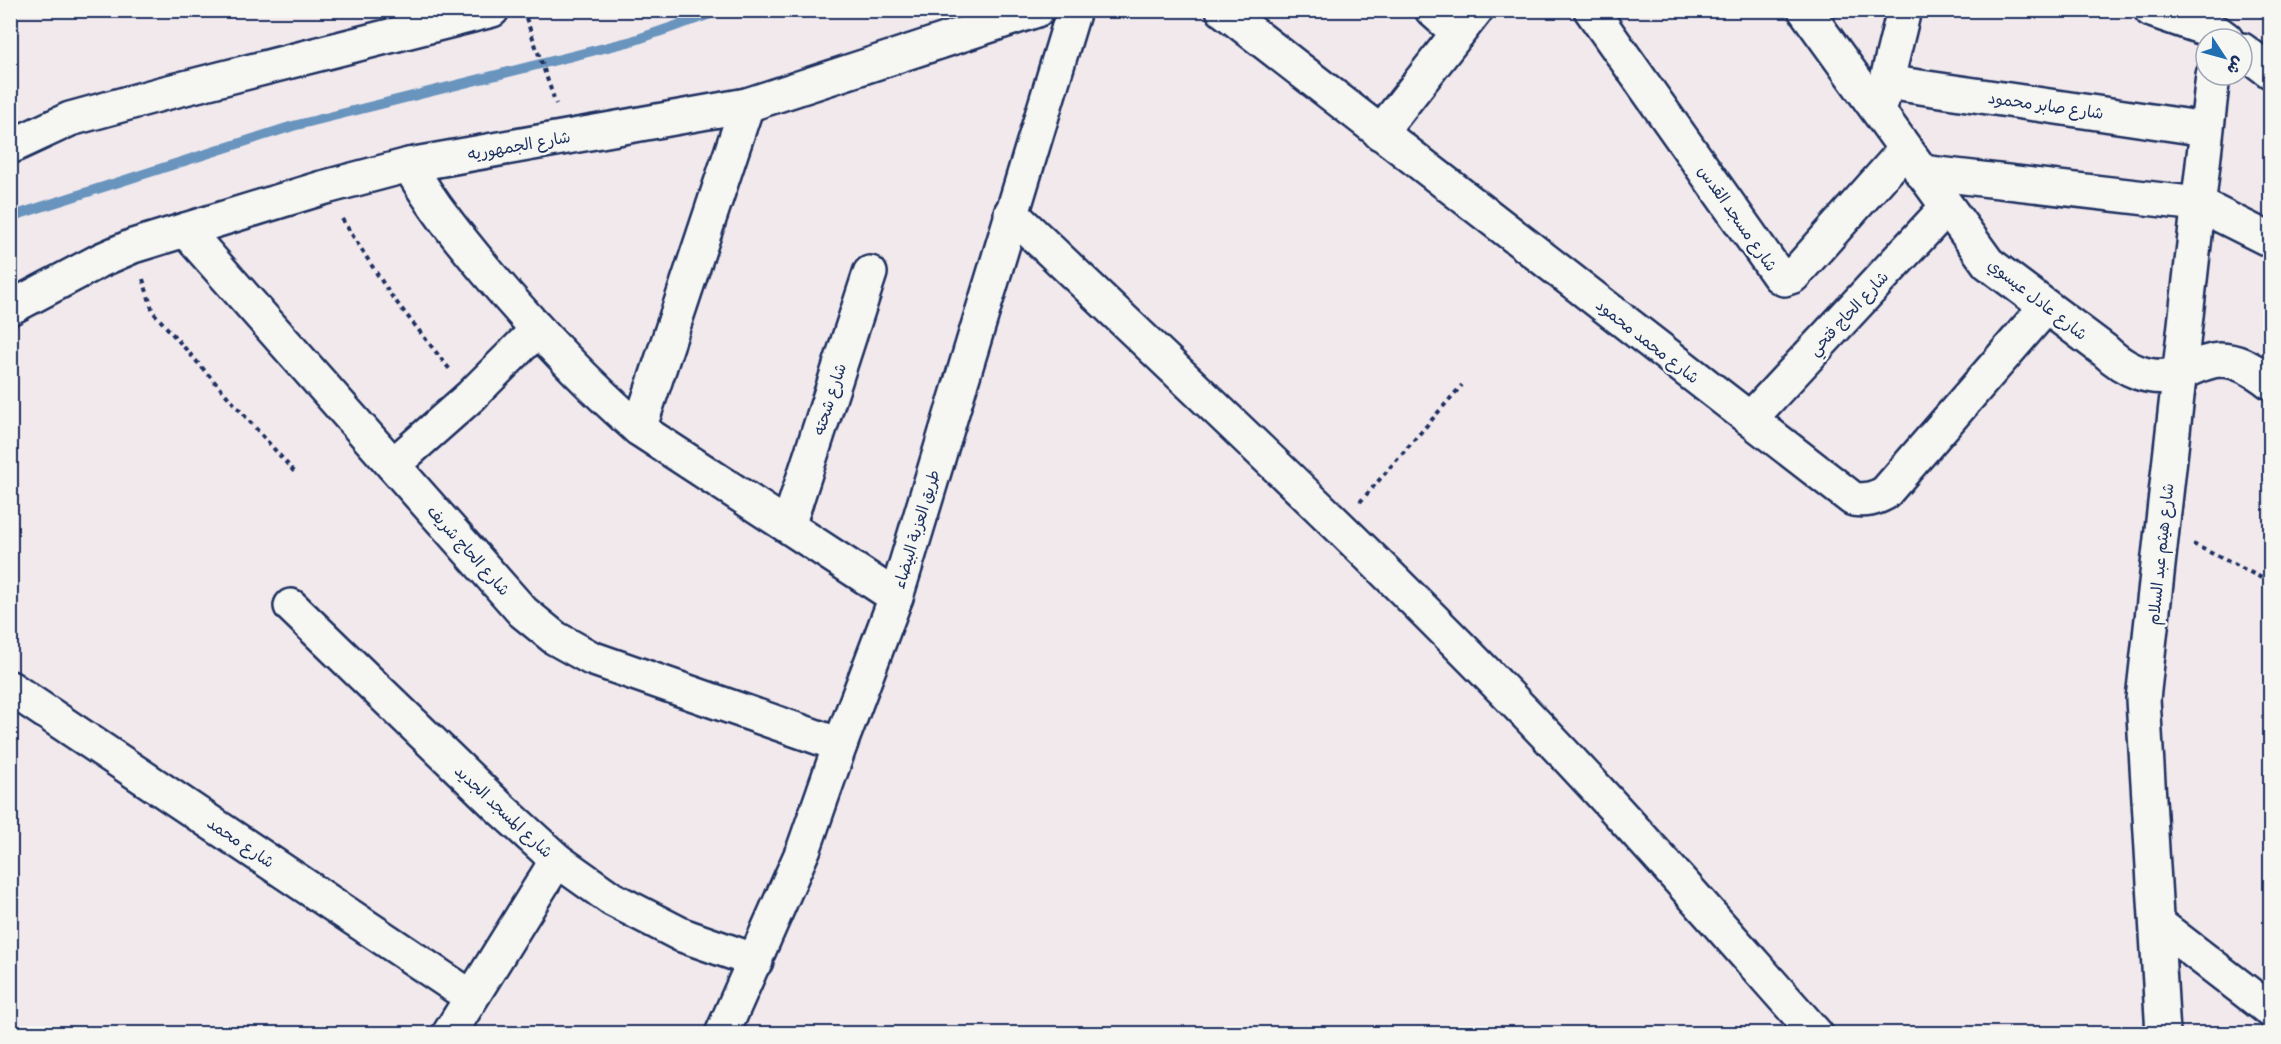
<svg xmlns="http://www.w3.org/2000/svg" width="2281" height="1044" font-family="Delius,'Playpen Sans Arabic',sans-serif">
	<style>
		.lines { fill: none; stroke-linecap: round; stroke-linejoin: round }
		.stream { stroke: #6894bd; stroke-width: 10 }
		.minor-casing { stroke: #1b2f5e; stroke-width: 38 }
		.major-casing { stroke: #1b2f5e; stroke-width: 38 }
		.path { stroke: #1b2f5e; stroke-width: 4; stroke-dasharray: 4.5 4.5; stroke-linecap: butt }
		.minor { stroke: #f6f6f2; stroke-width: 33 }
		.major { stroke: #f6f6f2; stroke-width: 33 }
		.labels { text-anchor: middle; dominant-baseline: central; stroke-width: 5; stroke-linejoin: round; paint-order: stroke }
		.street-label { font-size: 16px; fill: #1b2f5e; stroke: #f6f6f2 }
	</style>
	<rect width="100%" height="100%" fill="#f2e9ed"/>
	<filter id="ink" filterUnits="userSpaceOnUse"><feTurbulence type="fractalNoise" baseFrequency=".0167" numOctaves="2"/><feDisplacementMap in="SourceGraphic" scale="12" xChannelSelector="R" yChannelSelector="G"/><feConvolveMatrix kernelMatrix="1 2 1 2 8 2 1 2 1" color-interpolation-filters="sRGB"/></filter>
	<g filter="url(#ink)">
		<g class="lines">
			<polyline class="stream" points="10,217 293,126 632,41 722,10"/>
			<g class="minor-casing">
				<g id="minor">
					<path d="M1223,10l630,489c13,2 21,0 32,-6l161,-186"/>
					<polyline points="1432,10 1458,33"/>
					<polyline points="1591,10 1779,276 1784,279 1793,276 1905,150"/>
					<path d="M1805,10l183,253 116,87c21,20 47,33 76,23 14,-5 24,-12 40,-13 19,0 36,11 50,22"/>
					<polyline points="2151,10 2218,33 2226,39"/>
					<polyline points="2242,50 2270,71"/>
					<polyline points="1886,82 2206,129"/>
					<polyline points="1881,104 1904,10"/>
					<polyline points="1380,133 1476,10"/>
					<polyline points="10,147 70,119 161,94 492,10"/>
					<path d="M409,165c22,39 49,72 78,107 49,58 95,107 152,157l257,168"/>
					<polyline points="1921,172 2198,204 2270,240"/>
					<path d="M1011,213c164,157 331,312 490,475 109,111 211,229 315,346"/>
					<polyline points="185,230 523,612 555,638 591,658 840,745"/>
					<polyline points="10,308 101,260 133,246 322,188 409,165 747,105 1037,10"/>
					<polyline points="1750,419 1947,207"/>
					<polyline points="639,429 747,105"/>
					<polyline points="393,465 471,396 536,331"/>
					<polyline points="788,526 870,273"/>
					<polyline points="291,606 500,808 557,860 612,899 682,935 756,961"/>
					<polyline points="10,688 471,997"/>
					<polyline points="2157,923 2270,1010"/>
					<polyline points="449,1034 557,860"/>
					<polyline points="2163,1034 2143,699 2213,75"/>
				</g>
			</g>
			<g class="major-casing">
				<polyline id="major" points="722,1034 804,848 840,745 896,597 1074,10"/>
			</g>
			<g class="path">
				<polyline points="526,18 556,104"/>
				<polyline points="342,219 390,294 451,371"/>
				<polyline points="143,279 153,312 297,475"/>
				<polyline points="1360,502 1462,385"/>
				<polyline points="2193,544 2270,582"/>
			</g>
			<use href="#minor" class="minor"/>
			<use href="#major" class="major"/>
		</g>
	</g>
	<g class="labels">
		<g class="street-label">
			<text transform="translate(2046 105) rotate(8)">شارع صابر محمود</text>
			<text transform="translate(519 145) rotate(-10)">شارع الجمهوريه</text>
			<text transform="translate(1738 218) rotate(55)">شارع مسجد القدس</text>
			<text transform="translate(2038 299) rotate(38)">شارع عادل عيسوي</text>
			<text transform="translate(1848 313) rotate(-47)">شارع الحاج فتحي</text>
			<text transform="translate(1648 341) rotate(38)">شارع محمد محمود</text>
			<text transform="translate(829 399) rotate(-72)">شارع شحته</text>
			<text transform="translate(916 529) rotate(-73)">طريق العزبة البيضاء</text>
			<text transform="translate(469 550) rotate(48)">شارع الحاج شريف</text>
			<text transform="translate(2160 554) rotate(-84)">شارع هيثم عبد السلام</text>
			<text transform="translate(504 811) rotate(43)">شارع المسجد الجديد</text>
			<text transform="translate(241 842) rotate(34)">شارع محمد</text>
		</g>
	</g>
	<rect width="2281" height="1044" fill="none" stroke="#f6f6f2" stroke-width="36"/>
	<rect x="18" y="18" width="2245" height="1008" fill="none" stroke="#1b2f5e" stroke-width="2" filter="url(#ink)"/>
	<g transform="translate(2224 57) rotate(126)"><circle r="28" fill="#f6f6f2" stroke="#9ea6b7" stroke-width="1.5"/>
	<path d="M0-4.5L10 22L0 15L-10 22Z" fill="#1f6fb2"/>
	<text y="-9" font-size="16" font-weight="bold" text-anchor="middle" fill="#1b2f5e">ش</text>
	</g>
</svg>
